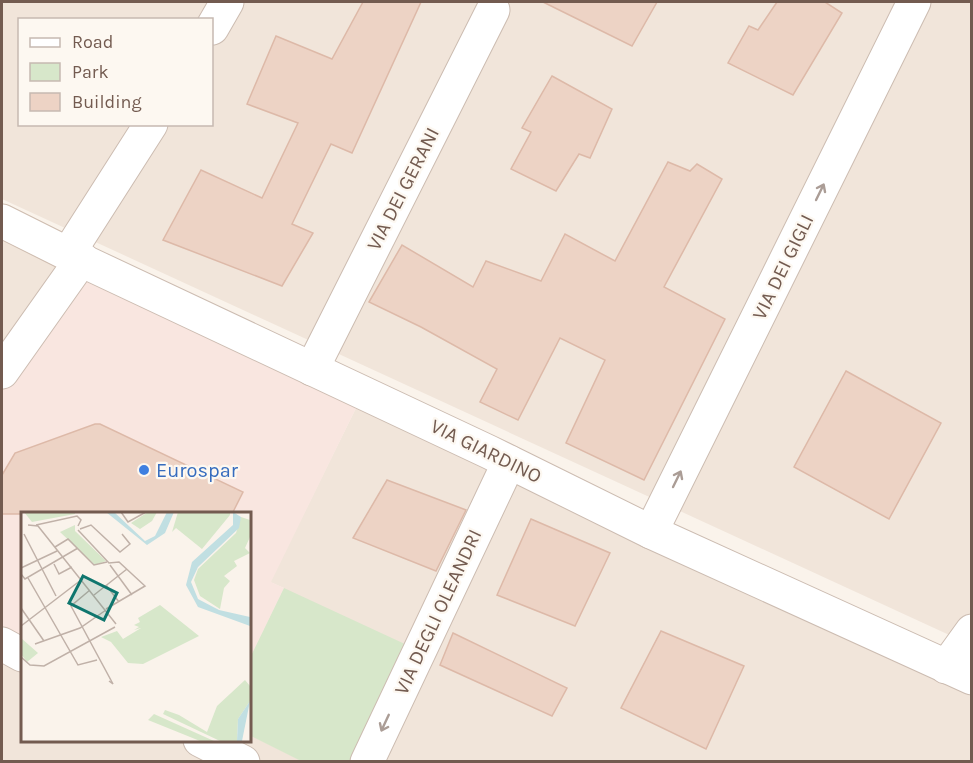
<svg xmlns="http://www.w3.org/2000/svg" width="973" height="763" font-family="Karla,sans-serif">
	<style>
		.residential { fill: #f1e5da; fill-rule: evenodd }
		.commercial { fill: #f9e6e0 }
		.green { fill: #d7e7ca }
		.building { fill: #edd3c5; stroke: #ddb9a8; stroke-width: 1.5 }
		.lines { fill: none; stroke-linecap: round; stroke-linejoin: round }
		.street-casing { stroke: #ccbcb1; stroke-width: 35 }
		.secondary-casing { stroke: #cebcaf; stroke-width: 35 }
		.street { stroke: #fff; stroke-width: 33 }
		.secondary { stroke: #fff; stroke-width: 33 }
		.oneway { stroke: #ab9d96 }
		.shop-dot { fill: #3f7fe0; stroke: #fdf8f1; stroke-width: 2 }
		.labels { text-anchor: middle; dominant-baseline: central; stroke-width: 4.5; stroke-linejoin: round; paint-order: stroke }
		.street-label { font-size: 20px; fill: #735b50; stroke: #fdf8f1 }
		.shop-label { font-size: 20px; fill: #366cbe; stroke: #fdf8f1; text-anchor: start }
		.inset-road { fill: none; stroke: #c0b1a8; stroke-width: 1.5 }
		.view { fill: #0f766e; fill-opacity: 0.15; stroke: #0f766e; stroke-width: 3 }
		.inset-edge { fill: none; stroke: #735b50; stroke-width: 3 }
	</style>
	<rect width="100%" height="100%" fill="#faf3eb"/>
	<g class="residential">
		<path d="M2,2h969v643l-969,-446zM20,20h192v104h-192z"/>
		<polygon points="2,237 86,272 2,391"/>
		<polygon points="358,404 971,690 971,761 2,761 2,632 22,643 22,740 249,740 249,660 284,588 270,582"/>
	</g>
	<polygon class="commercial" points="86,272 358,404 271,582 284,588 249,660 249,514 22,514 22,643 2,632 2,391"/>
	<polygon class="green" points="284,588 407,645 352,761 301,761 249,735 249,660"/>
	<g class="building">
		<polygon points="363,2 421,2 352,153 331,144 292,224 313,233 282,286 163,240 201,170 262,198 298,123 247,104 276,36 332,59"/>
		<polygon points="543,2 657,2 632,46"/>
		<polygon points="777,2 825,2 842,13 793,95 728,63 749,26 758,30"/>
		<polygon points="552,76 612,109 590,158 579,154 556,191 511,169 531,132 522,128"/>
		<polygon points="668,162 690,171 697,164 722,179 664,287 725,319 644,480 566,443 605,360 560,338 518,420 480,402 497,369 421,327 369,302 402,245 473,287 486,261 541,281 565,234 615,261"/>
		<polygon points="846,371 941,423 889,519 794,467"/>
		<polygon points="95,424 100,424 243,492 232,514 2,514 2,475 15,453"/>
		<polygon points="387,480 466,510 436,571 353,538"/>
		<polygon points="531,519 610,553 575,626 497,595"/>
		<polygon points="661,631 744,666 706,749 621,708"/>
		<polygon points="453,633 567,688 552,716 440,665"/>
	</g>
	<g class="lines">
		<g class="street-casing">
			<g id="street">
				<polyline points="212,28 227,2"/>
				<polyline points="151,124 68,254 489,452 651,532 972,678"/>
				<polyline points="312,369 493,10"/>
				<polyline points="2,372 82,259"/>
				<polyline points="651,532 914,2"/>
				<polyline points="2,644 22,655"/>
				<polyline points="946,667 972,631"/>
				<polyline points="200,740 243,762"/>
				<polyline points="367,762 509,462"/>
			</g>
		</g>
		<g class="secondary-casing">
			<polyline id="secondary" points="2,221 68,254"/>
		</g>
		<use href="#street" class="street"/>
		<use href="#secondary" class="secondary"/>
	</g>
	<defs><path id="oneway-shaft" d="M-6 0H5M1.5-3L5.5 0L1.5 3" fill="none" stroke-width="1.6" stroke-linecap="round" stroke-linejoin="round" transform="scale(1.5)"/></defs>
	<g class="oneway">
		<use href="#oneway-shaft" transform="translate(820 192) rotate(-64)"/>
		<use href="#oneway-shaft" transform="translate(677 479) rotate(-64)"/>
		<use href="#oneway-shaft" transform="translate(385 723) rotate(115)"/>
	</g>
	<circle class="shop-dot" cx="144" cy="470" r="6"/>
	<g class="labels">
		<g class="street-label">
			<text transform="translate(403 189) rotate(-63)">VIA DEI GERANI</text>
			<text transform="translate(783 267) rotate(-64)">VIA DEI GIGLI</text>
			<text transform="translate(486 451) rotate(26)">VIA GIARDINO</text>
			<text transform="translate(438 612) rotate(-65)">VIA DEGLI OLEANDRI</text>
		</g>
		<g class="shop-label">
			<text x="156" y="470">Eurospar</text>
		</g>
	</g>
	<g transform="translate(21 512)">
		<rect width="230" height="230" fill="#faf3eb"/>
		<path d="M3,0h51v2l-43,8zM127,0h9l-5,9 -12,8 -9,-6zM157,0h52v3l-28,34 -26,-21 -4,4zM220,5l9,3v17l-5,11 5,5 -16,8 3,5 -13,10 6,5 -6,7 -4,21 -20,-13 -6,-16 4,-11 38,-36zM54,13v6l31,30 -11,4 -35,-33zM139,93l39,31 -56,28 -15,-1 -17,-21 -10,-5 16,-6 6,8 18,-11 -7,2 5,-3 -5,-2 6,-3 -2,-4zM0,126l17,15 -11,9 -6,-8zM224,168l5,6v15l-12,18 -1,22h-17l-57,-27 2,-4 14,5 28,17 10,-26zM133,202l60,27h-14l-52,-21z" fill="#d7e7ca"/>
		<path d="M85,0h8l31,29 10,-5 12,-24h7l-9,21 -18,12zM212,0l8,5 -2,11 -41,39 -7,15 7,17 21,11 31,7v9l-52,-19 -12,-22 6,-23 41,-37zM229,189l-8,40h-5l1,-22z" fill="#c1dfe2"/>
		<path class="inset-road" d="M100,0l7,10 18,-10M7,13l10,1 78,98M15,13l41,-9 4,4 -3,6M59,17l11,-4 29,27 10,-8 -8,-10M57,18l31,33 10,-1 26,24 -39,23M3,22l32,62M34,35l13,-8 26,26 13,-3M33,52l5,10 13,-7M89,53l22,30M0,56l36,-17M0,62l4,5 53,-31M7,66l50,87 19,-5M85,73l13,17M69,78l-19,16 42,78 -4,-3M73,83l33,-26M0,96l23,33M0,114l60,-46M14,132l45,-16 26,-18M0,145l9,8 14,1 71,-39"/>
		<path class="view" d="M62,64l34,17 -13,27 -35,-17z"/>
		<rect width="230" height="230" class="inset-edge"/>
	</g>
	<rect width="973" height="763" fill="none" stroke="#735b50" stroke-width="6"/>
	<rect x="18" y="18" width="195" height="108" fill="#fdf8f1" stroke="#c6b9b1" stroke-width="1.5"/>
	<rect x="30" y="38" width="30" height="9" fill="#ffffff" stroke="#c6b9b1" stroke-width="1.5"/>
	<text x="72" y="48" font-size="18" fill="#735b50">Road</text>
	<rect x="30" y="63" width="30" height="18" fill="#d7e7ca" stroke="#c6b9b1" stroke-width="1.5"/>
	<text x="72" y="78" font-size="18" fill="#735b50">Park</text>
	<rect x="30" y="93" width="30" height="18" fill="#edd3c5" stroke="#c6b9b1" stroke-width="1.5"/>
	<text x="72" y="108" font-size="18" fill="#735b50">Building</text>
</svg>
